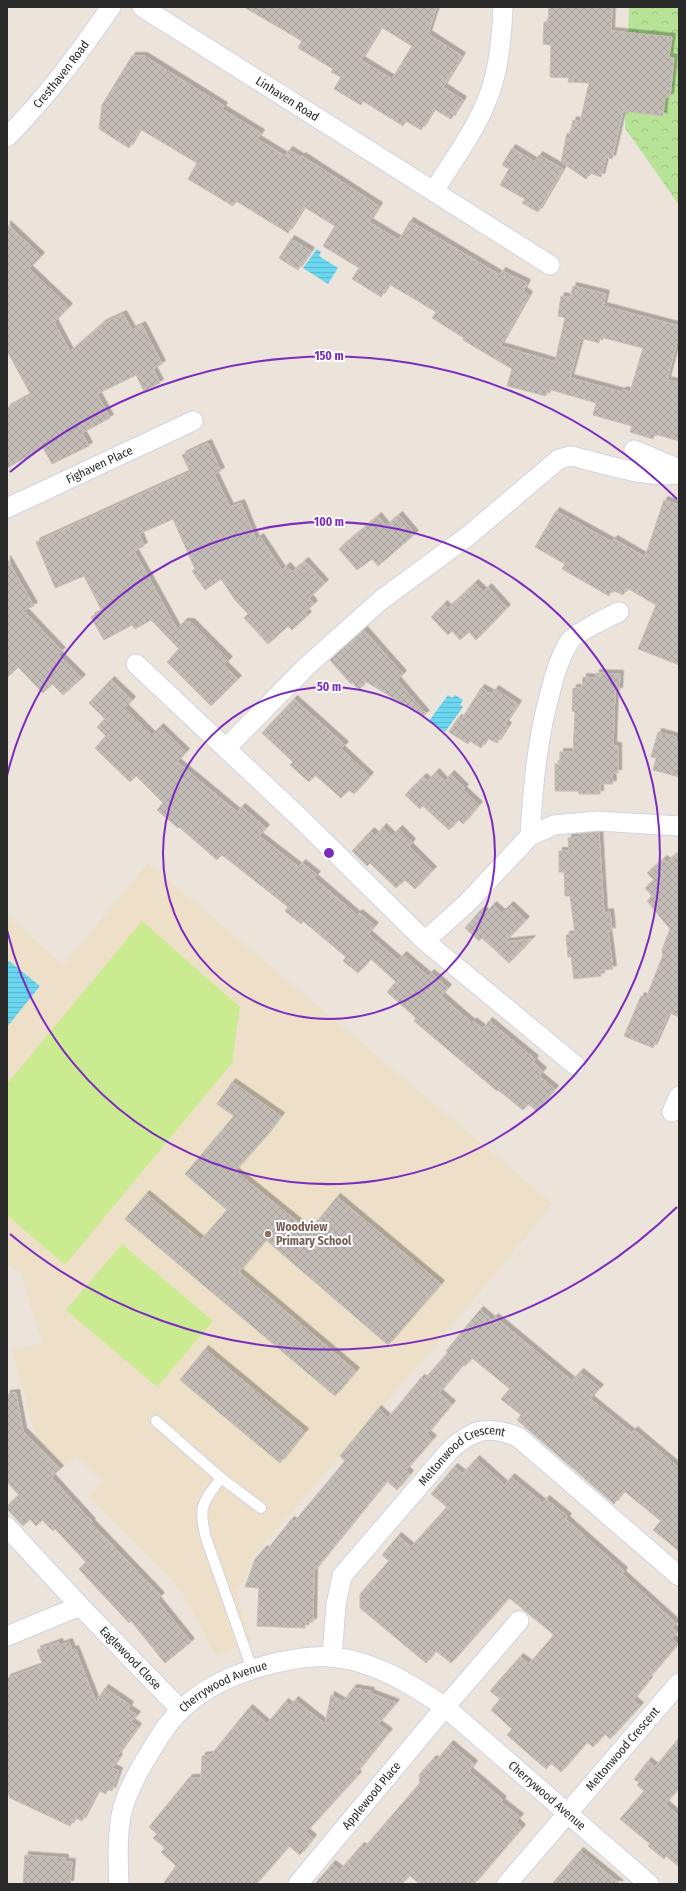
<svg xmlns="http://www.w3.org/2000/svg" width="686" height="1891" font-family="'Fira Sans Condensed',sans-serif">
	<style>
		.education { fill: #eedfc9 }
		.park { fill: url(#park-crowns) }
		.pitch { fill: #cbeb91 }
		.water { fill: url(#water-rules) }
		.building { fill: url(#building-cross-hatch); stroke: #c7bfb4; fill-rule: evenodd; filter: url(#shadow) }
		.lines { fill: none; stroke-linecap: round; stroke-linejoin: round }
		.lane-casing { stroke: #d0d4e2; stroke-width: 12 }
		.street-casing { stroke: #d0d4e2; stroke-width: 21 }
		.lane { stroke: #fff; stroke-width: 10 }
		.street { stroke: #fff; stroke-width: 19 }
		.ring { fill: none; stroke: #7b2cbf; stroke-width: 2 }
		.education-dot { fill: #8d6e63; stroke: #fff; stroke-width: 1.5 }
		.labels { text-anchor: middle; dominant-baseline: central; stroke-width: 4; stroke-linejoin: round; paint-order: stroke }
		.street-label { font-size: 12px; fill: #292929; stroke: #fff }
		.education-label { font-size: 12px; font-weight: bold; fill: #785e54; stroke: #fff; text-anchor: start }
		.centre { fill: #7b2cbf; stroke: #fff; stroke-width: 2 }
		.ring-label { font-size: 12px; text-anchor: middle; font-weight: bold; fill: #7b2cbf; stroke: #fff; stroke-width: 4; stroke-linejoin: round; paint-order: stroke }
	</style>
	<defs>
		<pattern id="park-crowns" width="20" height="18" patternUnits="userSpaceOnUse"><rect width="20" height="18" fill="#b6e396"/><path d="M2 6a3 3 0 1 1 6 0M12 15a3 3 0 1 1 6 0" fill="none" stroke="#9cc381"/></pattern>
		<pattern id="water-rules" width="6" height="5" patternUnits="userSpaceOnUse"><rect width="6" height="5" fill="#6bd6f0"/><path d="M0 2.5h6" fill="none" stroke="#5db8ce"/></pattern>
		<pattern id="building-cross-hatch" width="8" height="8" patternUnits="userSpaceOnUse"><rect width="8" height="8" fill="#c4bdb7"/><path d="M0 0l8 8M0 8l8-8" fill="none" stroke="#a8a29d"/></pattern>
		<filter id="shadow"><feDropShadow dx="3.5" dy="-3.5" stdDeviation="0" flood-color="#0004"/></filter>
	</defs>
	<rect width="100%" height="100%" fill="#ece3da"/>
	<polygon class="education" points="148,863 553,1204 445,1334 254,1556 244,1582 235,1589 252,1643 215,1655 181,1590 89,1497 102,1481 77,1457 62,1468 36,1438 12,1349 42,1343 21,1273 7,1264 7,915 63,965"/>
	<polygon class="park" points="629,7 679,7 679,205 625,128"/>
	<g class="pitch">
		<polygon points="142,921 240,1007 232,1063 65,1265 7,1215 7,1084"/>
		<polygon points="122,1244 213,1321 157,1387 66,1310"/>
	</g>
	<g class="water">
		<polygon points="317,249 321,252 319,256 338,268 328,284 303,268"/>
		<polygon points="448,695 452,698 455,695 463,700 460,705 463,707 445,732 429,721"/>
		<polygon points="9,961 40,986 7,1027 7,963"/>
	</g>
	<g class="building">
		<path d="M244,7h193l-9,27 34,22 -19,31 20,13 -12,19 -17,-10 -13,21 -15,-9 -3,5 -40,-25 -2,4 -27,-16 7,-12 -10,-5 2,-3 -35,-21 4,-7zM381,27l31,19 -20,33 -31,-19z"/>
		<polygon points="549,7 612,7 611,31 672,37 669,57 674,58 670,97 665,97 663,116 623,111 612,159 606,157 601,177 590,173 586,179 561,162 567,133 570,134 573,120 580,122 589,83 568,82 569,78 550,77 551,45 543,44 544,22 548,22"/>
		<path d="M132,56h12l80,50 -2,3 39,24 -4,6 28,17 4,-6 13,8v-2l77,50 -10,16 30,18 11,-19 90,54 2,-4 25,12 -4,8 6,4 -29,51 55,16 10,-44 -7,-2 3,-20 9,2 3,-12 33,8 -3,12 76,20v9l-12,45 12,3v58l-24,-7 -2,5 -23,-7 2,-6 -39,-11 3,-12 -48,-14 -2,7 -39,-10 5,-17 -49,-29 1,-2 -32,-20 4,-6 -47,-28 -8,13 -29,-18 7,-11 -36,-22 12,-20 -31,-19 -16,26 -52,-32 -3,5 -45,-27 9,-16 -57,-34 -11,19 -30,-19 3,-24zM600,337l43,11 -13,44 -7,-2 -1,2 -52,-14 11,-40 18,5z"/>
		<polygon points="512,148 535,162 539,155 563,169 538,212 522,203 525,199 500,185 509,169 502,165"/>
		<polygon points="7,224 41,256 29,269 69,307 54,322 70,352 102,324 123,314 132,330 142,325 162,364 153,369 160,383 144,391 136,375 97,394 110,418 82,433 89,446 52,464 43,448 7,468 7,408 31,395 7,351"/>
		<polygon points="291,239 311,251 298,270 279,258"/>
		<polygon points="208,443 221,471 214,474 230,507 241,503 256,540 260,537 282,570 287,566 292,572 305,561 325,583 309,598 314,604 305,612 308,615 292,630 288,626 268,644 244,618 248,614 235,600 221,579 205,590 192,571 195,569 173,519 139,534 144,546 134,551 177,629 184,622 191,622 229,660 224,665 238,679 211,706 167,662 179,649 151,620 135,629 132,625 104,640 91,617 102,611 84,576 55,588 36,542 190,472 182,455"/>
		<polygon points="664,500 679,505 679,665 638,649 656,605 627,588 623,595 612,590 609,596 562,569 565,564 535,547 556,511 612,542 614,539 645,557"/>
		<polygon points="399,515 415,534 378,566 372,559 357,570 339,549 378,516 386,526"/>
		<polygon points="7,559 34,606 23,610 62,651 58,654 82,678 63,695 52,684 43,693 18,667 7,678"/>
		<polygon points="475,583 484,592 488,587 507,608 476,640 469,632 460,640 452,631 448,635 431,617 444,604 448,608"/>
		<polygon points="364,630 403,674 397,680 426,714 423,716 365,681 359,690 352,682 351,684 330,660"/>
		<polygon points="596,673 620,674 619,691 615,691 613,746 618,746 618,773 612,773 613,784 600,784 600,794 579,794 579,791 555,791 555,764 560,764 560,752 573,752 575,712 572,711 573,688 582,688 583,677 596,678"/>
		<polygon points="111,680 132,700 125,708 152,735 160,727 186,752 177,762 237,812 242,807 266,828 259,836 299,867 302,863 317,875 314,878 357,915 359,913 375,926 368,934 398,960 403,955 428,976 431,973 448,988 441,996 472,1023 473,1021 483,1029 489,1021 535,1059 533,1062 543,1071 539,1076 555,1089 537,1111 528,1104 523,1110 498,1090 497,1091 414,1021 416,1018 387,992 396,982 371,959 358,973 343,961 346,957 303,921 301,924 285,911 288,907 222,855 217,860 179,827 178,828 157,810 163,803 136,776 130,782 95,748 106,736 97,727 105,719 89,703"/>
		<polygon points="481,688 492,694 495,689 518,704 505,724 508,726 497,743 487,738 481,748 470,741 468,744 449,732 458,718 461,720"/>
		<polygon points="294,699 345,745 341,749 370,776 354,794 349,790 341,798 315,775 309,782 290,765 293,762 262,733"/>
		<polygon points="658,732 676,737 675,741 679,742 679,777 653,770 656,758 651,757"/>
		<polygon points="436,772 444,781 451,774 465,788 463,790 479,805 463,824 459,820 449,830 423,806 420,809 405,795 423,777 428,781"/>
		<polygon points="383,827 392,836 399,829 412,842 409,846 433,870 415,889 405,880 396,888 370,863 367,866 352,851 371,831 376,836"/>
		<polygon points="599,832 604,913 610,912 612,931 608,931 613,969 601,970 601,976 574,979 571,957 568,957 566,935 575,934 570,896 565,896 564,872 559,872 559,851 569,851 568,838 579,837 580,834"/>
		<polygon points="679,852 679,1017 669,1013 653,1048 624,1036 641,996 646,998 663,955 662,950 670,929 647,901 652,896 645,888 654,880 647,873 664,859 667,862"/>
		<polygon points="493,905 502,913 510,905 526,920 505,942 532,939 509,963 482,938 479,941 465,928 481,910 486,913"/>
		<polygon points="232,1082 281,1116 265,1137 235,1171 309,1231 337,1197 441,1284 388,1345 266,1240 239,1272 356,1371 335,1396 125,1219 146,1194 201,1240 227,1210 185,1174 234,1116 217,1104"/>
		<polygon points="480,1310 492,1320 495,1317 572,1381 580,1372 600,1388 590,1399 632,1433 634,1430 679,1468 679,1551 653,1530 661,1521 624,1491 614,1504 517,1420 521,1415 501,1399 510,1389 472,1358 465,1366 463,1365 439,1393 452,1404 427,1434 433,1439 406,1470 410,1474 397,1490 387,1481 314,1571 313,1622 305,1622 305,1628 257,1626 259,1588 245,1587 255,1559 264,1549 266,1551 291,1520 294,1522 345,1461 340,1456 378,1409 388,1418 421,1378 424,1380 448,1352 446,1351"/>
		<polygon points="205,1349 305,1432 280,1463 180,1380"/>
		<polygon points="16,1393 23,1431 60,1469 51,1477 92,1522 91,1523 161,1596 157,1600 191,1642 165,1663 131,1621 129,1623 79,1569 86,1562 55,1529 53,1531 42,1520 36,1526 30,1519 23,1526 7,1509 7,1506 19,1495 7,1482 7,1394"/>
		<polygon points="476,1459 505,1485 511,1477 543,1503 546,1499 568,1517 566,1519 571,1524 624,1571 622,1574 676,1623 672,1628 677,1632 672,1638 678,1644 648,1679 649,1680 633,1700 640,1706 610,1739 605,1734 593,1747 587,1742 561,1772 551,1763 546,1769 507,1735 512,1729 491,1710 500,1699 490,1691 503,1676 520,1657 529,1664 554,1635 519,1606 509,1598 451,1663 436,1651 426,1663 360,1608 360,1594 389,1561 382,1555 398,1536 411,1547 447,1507 431,1494 454,1467 463,1474"/>
		<polygon points="59,1642 60,1645 69,1642 72,1650 75,1649 96,1702 105,1688 130,1705 128,1709 137,1715 131,1722 138,1727 117,1756 119,1757 112,1768 119,1771 112,1791 108,1789 106,1794 98,1790 82,1821 75,1818 70,1826 10,1798 7,1789 7,1678 43,1665 37,1650"/>
		<polygon points="353,1688 371,1691 370,1693 396,1703 378,1724 389,1732 356,1773 358,1775 306,1832 313,1838 300,1855 289,1846 256,1884 163,1884 176,1866 161,1852 165,1848 153,1838 157,1834 149,1827 189,1778 201,1778 202,1756 211,1755 249,1708 267,1724 285,1702 290,1706 295,1700 325,1724 331,1695 343,1702"/>
		<polygon points="679,1738 679,1788 665,1804 679,1816 679,1867 666,1856 664,1859 648,1846 650,1844 620,1819 644,1791 637,1785 639,1783 634,1779 648,1761 655,1767"/>
		<polygon points="450,1744 474,1764 469,1771 503,1800 501,1802 520,1817 516,1822 522,1828 474,1884 420,1884 409,1875 402,1884 315,1884 332,1864 340,1870 361,1846 364,1848 420,1783 419,1775 433,1759 436,1761"/>
		<polygon points="580,1851 620,1884 552,1884"/>
		<polygon points="25,1855 65,1858 65,1862 72,1862 70,1884 23,1884"/>
	</g>
	<g class="lines">
		<g class="lane-casing">
			<g id="lane">
				<path d="M156,1421l65,57c-19,26 -23,28 -15,60l46,131"/>
				<polyline points="221,1478 261,1508"/>
			</g>
		</g>
		<g class="street-casing">
			<g id="street">
				<path id="s1" d="M142,7l408,258"/>
				<path id="s2" d="M7,137c40,-40 72,-84 104,-130"/>
				<path d="M434,191c21,-34 48,-69 59,-108 7,-24 9,-51 10,-76"/>
				<polyline points="634,450 679,469"/>
				<path id="s3" d="M7,508l186,-87"/>
				<polyline points="136,664 301,819 425,941 575,1065"/>
				<path d="M226,748l81,-82 74,-66 87,-64 91,-77 12,-3c34,8 72,22 108,18"/>
				<path d="M530,836c3,-49 7,-96 20,-143 4,-17 10,-36 19,-51 6,-9 39,-25 50,-30"/>
				<polyline points="425,941 467,903 530,836 554,825 598,821 679,826"/>
				<polyline points="672,1112 679,1096"/>
				<path id="s4" d="M7,1527l73,79 101,104"/>
				<polyline points="7,1636 80,1606"/>
				<path id="s5" d="M332,1657l4,-52 6,-29 108,-126c23,-21 38,-25 68,-13l161,139"/>
				<path id="s6" d="M119,1884c-1,-21 -2,-40 1,-61 2,-21 13,-42 24,-61 11,-18 22,-38 37,-52 25,-25 61,-39 94,-47 18,-4 39,-8 57,-6 42,4 79,27 113,50l204,177"/>
				<path id="s7" d="M298,1884l147,-177 74,-86"/>
				<path id="s8" d="M507,1884l172,-201"/>
			</g>
		</g>
		<use href="#lane" class="lane"/>
		<use href="#street" class="street"/>
	</g>
	<g class="ring">
		<circle cx="329" cy="853" r="166"/>
		<path d="M7 776A331 331 0 1 1 7 930"/>
		<path d="M677 1207A497 497 0 0 1 10 1234M10 472A497 497 0 0 1 677 499"/>
	</g>
	<circle class="education-dot" cx="268" cy="1234" r="4"/>
	<g class="labels">
		<g class="street-label">
			<text stroke="none"><textPath href="#s2" startOffset="83">Cresthaven Road</textPath></text>
			<text stroke="none"><textPath href="#s1" startOffset="172">Linhaven Road</textPath></text>
			<text stroke="none"><textPath href="#s3" startOffset="102">Fighaven Place</textPath></text>
			<text stroke="none"><textPath href="#s5" startOffset="256">Meltonwood Crescent</textPath></text>
			<text stroke="none"><textPath href="#s4" startOffset="180">Eaglewood Close</textPath></text>
			<text stroke="none"><textPath href="#s6" startOffset="240">Cherrywood Avenue</textPath></text>
			<text stroke="none"><textPath href="#s8" startOffset="178">Meltonwood Crescent</textPath></text>
			<text stroke="none"><textPath href="#s7" startOffset="115">Applewood Place</textPath></text>
			<text stroke="none"><textPath href="#s6" startOffset="615">Cherrywood Avenue</textPath></text>
		</g>
		<g class="education-label">
			<text x="276" y="1227">Woodview<tspan x="276" dy="14">Primary School</tspan></text>
		</g>
	</g>
	<circle cx="329" cy="853" r="6" class="centre"/>
	<g class="ring-label">
		<text x="329" y="360">150 m</text>
		<text x="329" y="526">100 m</text>
		<text x="329" y="691">50 m</text>
	</g>
	<rect width="686" height="1891" fill="none" stroke="#292929" stroke-width="16"/>
</svg>
